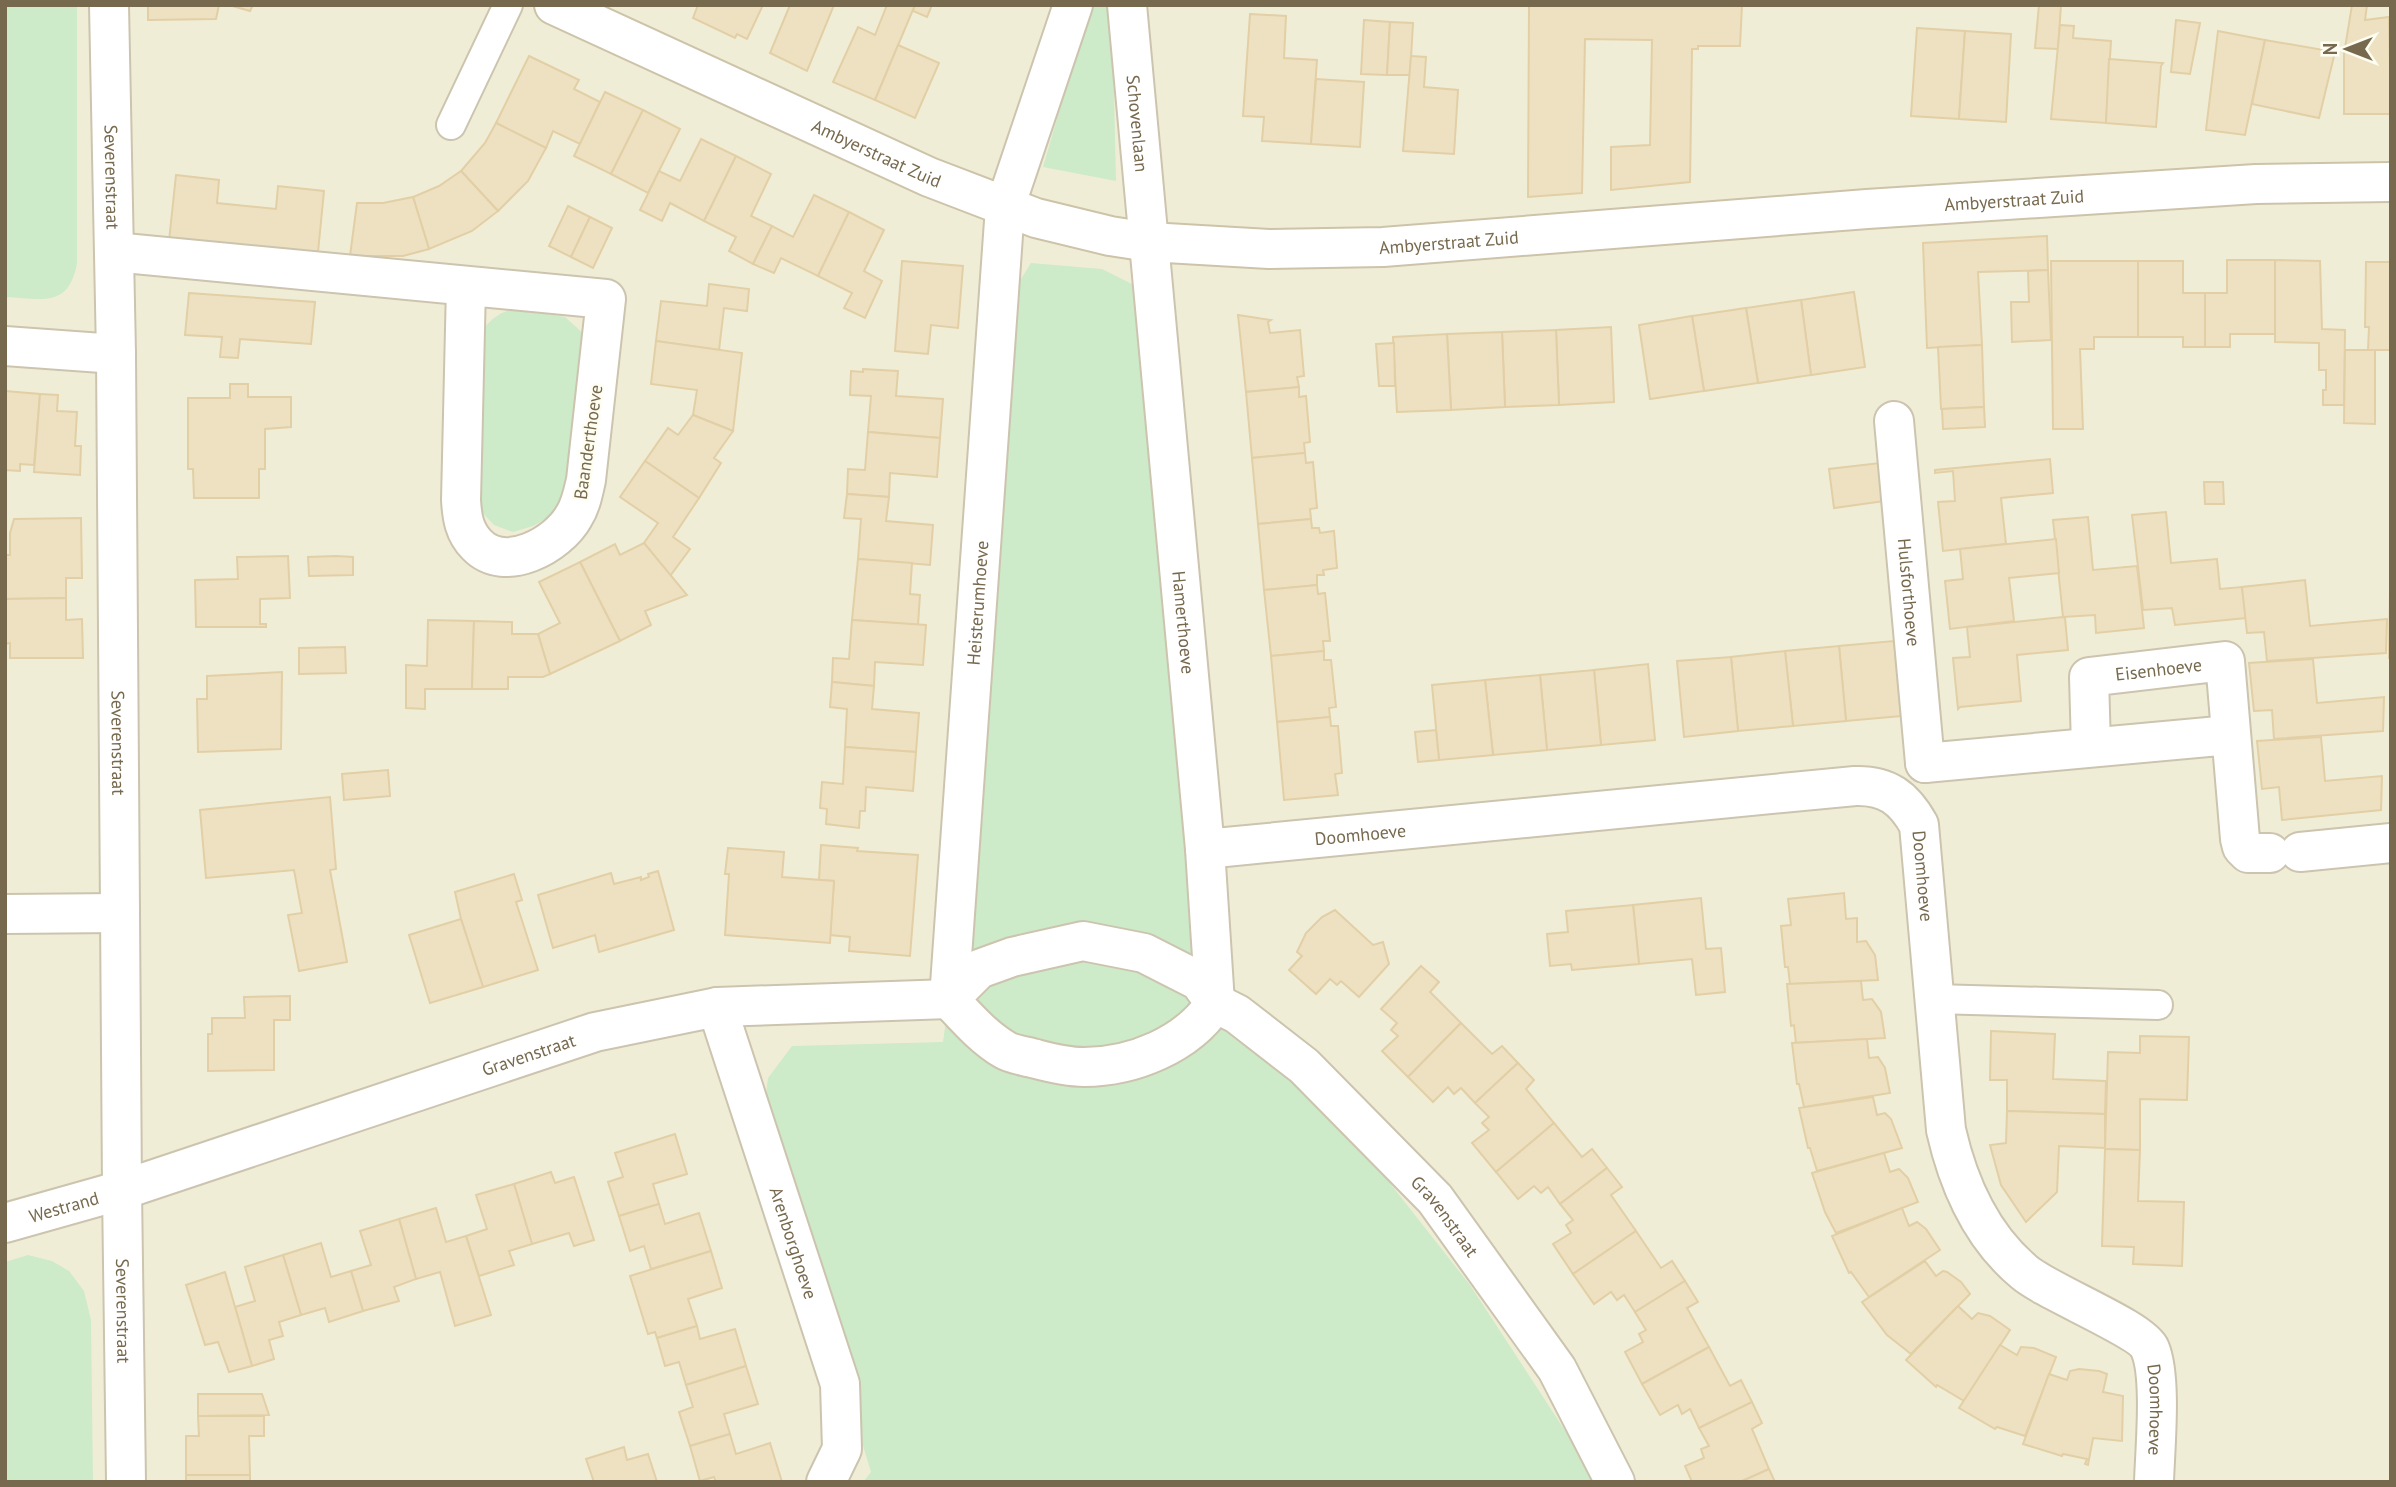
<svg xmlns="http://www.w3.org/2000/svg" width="2396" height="1487" font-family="'PT Sans',sans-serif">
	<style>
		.residential { fill: #f0edd7 }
		.green { fill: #cdeac9 }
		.building { fill: #eee1c2; stroke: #e2cfa5; stroke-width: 2 }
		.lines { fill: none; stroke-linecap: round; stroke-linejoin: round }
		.lane-casing { stroke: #ccc4ae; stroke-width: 32 }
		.street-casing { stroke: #ccc4ae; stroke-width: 42 }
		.secondary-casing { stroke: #cdc3a9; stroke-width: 42 }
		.lane { stroke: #fff; stroke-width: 28 }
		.street { stroke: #fff; stroke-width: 38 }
		.secondary { stroke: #fff; stroke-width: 38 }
		.labels { text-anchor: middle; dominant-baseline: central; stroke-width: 5; stroke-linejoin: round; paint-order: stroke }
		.street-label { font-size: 18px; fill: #77694e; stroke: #fefdf2 }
	</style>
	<rect width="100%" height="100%" fill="#fcfaeb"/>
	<rect class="residential" x="5" y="5" width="2386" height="1477"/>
	<g class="green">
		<path d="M5,5h72v258c-8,45 -34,36 -72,34z"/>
		<polygon points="1090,5 1112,5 1116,181 1043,167"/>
		<polygon points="1031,263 1102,269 1132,284 1143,318 1203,946 1255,1047 1359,1144 1470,1285 1590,1469 1596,1482 863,1482 871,1472 763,1117 768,1078 792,1046 943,1042 980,771 1012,293"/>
		<path d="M515,308l50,9 20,18 -18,157 -11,21 -23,13 -20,6 -19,-7 -15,-16 -2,-168c9,-19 18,-27 38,-33z"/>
		<polygon points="28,1255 52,1261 69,1271 84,1291 91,1320 93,1482 5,1482 5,1262"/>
	</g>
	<g class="building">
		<polygon points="148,5 219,5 216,19 148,20"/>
		<polygon points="229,5 253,5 250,11"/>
		<polygon points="698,5 763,5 747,39 737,34 735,38 693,18"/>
		<polygon points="790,5 834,5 807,71 770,53"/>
		<polygon points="887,5 915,5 875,100 833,82 858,27 875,35"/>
		<polygon points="915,5 932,5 927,17 913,11"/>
		<polygon points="1529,5 1742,5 1740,46 1698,46 1698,49 1692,49 1690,182 1611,190 1611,147 1650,145 1652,40 1585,39 1582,193 1528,197"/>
		<polygon points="2039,5 2061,5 2058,49 2035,48"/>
		<polygon points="2352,5 2367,5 2365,20 2389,17 2391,114 2344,114 2344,54"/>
		<polygon points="1250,14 1286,16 1284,58 1317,60 1311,144 1262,141 1264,117 1243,116"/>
		<polygon points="1364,20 1390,22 1387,75 1361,74"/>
		<polygon points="2176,20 2200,23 2190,74 2171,72"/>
		<polygon points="1390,22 1413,23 1410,75 1387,75"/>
		<polygon points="2060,25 2074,26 2073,38 2111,41 2106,123 2051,119"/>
		<polygon points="1917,28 1965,31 1959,119 1911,116"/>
		<polygon points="1965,31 2011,34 2006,122 1959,119"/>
		<polygon points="2218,31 2265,40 2245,135 2206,130"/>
		<polygon points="2265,40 2335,52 2319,118 2252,104"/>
		<polygon points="898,45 939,63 915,118 875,100"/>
		<polygon points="529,56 579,80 574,89 600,102 580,144 553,131 546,148 496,123"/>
		<polygon points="1411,56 1426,57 1424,87 1458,90 1454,154 1403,151"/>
		<polygon points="2109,59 2163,63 2161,66 2156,127 2106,123"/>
		<polygon points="1316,79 1364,82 1360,147 1311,144"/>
		<polygon points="605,92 643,110 611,174 574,156"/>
		<polygon points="643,110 680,129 648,193 611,174"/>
		<polygon points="496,123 546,148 528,181 498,211 461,171 485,143"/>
		<polygon points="701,139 736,156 704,221 670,203 662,221 640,210 659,171 680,181"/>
		<polygon points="736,156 771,174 751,216 772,226 753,264 729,251 736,237 704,221"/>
		<polygon points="461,171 498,211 472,231 429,249 413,197 439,186"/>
		<polygon points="176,175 219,180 217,203 276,209 278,186 324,191 318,252 169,241"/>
		<polygon points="814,195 849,212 818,276 781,258 774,273 753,264 772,226 793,237"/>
		<polygon points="413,197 429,249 403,256 350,256 357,203 383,203"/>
		<polygon points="568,206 590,217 571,257 549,246"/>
		<polygon points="849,212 884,230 864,271 882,281 865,318 844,308 852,293 818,276"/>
		<polygon points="590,217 612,228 593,268 571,257"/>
		<polygon points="2047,236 2048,270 1978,272 1982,345 1927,348 1923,243"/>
		<polygon points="2227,260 2275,260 2275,334 2230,334 2230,347 2205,347 2205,293 2227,293"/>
		<polygon points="2275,260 2320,261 2322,329 2345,330 2344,405 2323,405 2323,390 2326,390 2326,370 2319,370 2319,343 2275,342"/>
		<polygon points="902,261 963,266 958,328 931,325 928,354 895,351"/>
		<polygon points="2051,261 2138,261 2138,337 2094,337 2094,349 2080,349 2083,429 2053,429"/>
		<polygon points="2138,261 2183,261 2183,293 2205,293 2205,347 2183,347 2183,337 2138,337"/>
		<polygon points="2366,262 2391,262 2391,350 2368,350 2369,327 2365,327"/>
		<polygon points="2048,270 2051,340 2012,342 2011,302 2029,302 2028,271"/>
		<polygon points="709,284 749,289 747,311 724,308 719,350 656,341 661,301 707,306"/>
		<polygon points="1854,292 1865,367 1811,375 1801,300"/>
		<polygon points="189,293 315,302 311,344 240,339 238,358 220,357 222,337 185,335"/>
		<polygon points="1801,300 1811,375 1758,383 1746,308"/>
		<polygon points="1746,308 1758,383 1704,391 1692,316"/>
		<polygon points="1238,315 1271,320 1268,322 1270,333 1300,330 1304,376 1297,377 1299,387 1246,392"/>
		<polygon points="1692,316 1704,391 1650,399 1639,325"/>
		<polygon points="1611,327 1614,402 1559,405 1556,330"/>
		<polygon points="1556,330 1559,405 1505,407 1502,332"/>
		<polygon points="1502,332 1505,407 1451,410 1447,334"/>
		<polygon points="1447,334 1451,410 1397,412 1393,337"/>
		<polygon points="656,341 742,353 733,431 693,415 697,390 651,384"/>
		<polygon points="1394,343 1395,386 1379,386 1376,344"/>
		<polygon points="1982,345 1984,407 1941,409 1938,347"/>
		<polygon points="2345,350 2375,350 2375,424 2344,423"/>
		<polygon points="863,369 898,371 896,396 943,399 940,438 868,432 871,396 850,395 851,371 863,372"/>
		<polygon points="230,384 248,384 248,397 291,397 291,427 265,429 265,469 259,469 259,498 194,498 193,469 188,469 188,398 230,398"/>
		<polygon points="1299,387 1299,397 1306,396 1310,442 1304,443 1305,453 1252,458 1246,392"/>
		<polygon points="5,391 40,394 34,465 20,464 20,471 5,470"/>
		<polygon points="40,394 58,395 57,411 77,412 75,446 81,446 80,475 34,472"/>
		<polygon points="1984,407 1985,427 1943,429 1942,409"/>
		<polygon points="693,415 733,431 714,458 721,463 699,498 645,461 668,428 678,435"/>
		<polygon points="868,432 940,438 937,477 890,473 889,497 847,494 848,469 865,470"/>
		<polygon points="1305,453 1306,463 1313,462 1317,508 1310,509 1311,519 1258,524 1252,458"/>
		<polygon points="2050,459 2053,493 2001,498 2006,544 1943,551 1938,502 1955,501 1953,471 1935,473 1935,470"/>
		<polygon points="645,461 699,498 673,537 690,549 670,576 644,543 658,523 620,497"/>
		<polygon points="1880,463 1885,501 1834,508 1829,469"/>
		<polygon points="2204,482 2223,482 2224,504 2205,504"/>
		<polygon points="847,494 889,497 886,521 933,525 930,565 858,559 861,519 844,518"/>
		<polygon points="2166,512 2171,563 2217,559 2220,589 2242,587 2246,618 2175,625 2172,608 2143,610 2132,515"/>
		<polygon points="2088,517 2093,570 2137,566 2144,628 2096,633 2095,615 2063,617 2053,520"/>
		<polygon points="81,518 82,578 66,578 66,598 5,599 5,555 10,555 10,533 14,519"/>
		<polygon points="1311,519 1312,528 1319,528 1320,533 1334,531 1337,568 1323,570 1324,575 1317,575 1317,585 1264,590 1258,524"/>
		<polygon points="2056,539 2059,573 2009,578 2014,621 1950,629 1945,581 1963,579 1960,549"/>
		<polygon points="644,543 687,595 645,611 651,625 620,641 580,562 615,544 620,555"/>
		<polygon points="288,556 290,598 260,599 260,624 266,624 266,627 196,627 195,580 238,579 237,557"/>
		<polygon points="336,556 353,557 353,575 309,576 308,557"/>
		<polygon points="858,559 912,563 910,594 920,595 918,625 852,620"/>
		<polygon points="580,562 620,641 550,674 538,634 560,623 539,582"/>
		<polygon points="2305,580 2310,626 2387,619 2386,653 2267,661 2264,632 2247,633 2242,587"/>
		<polygon points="1317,585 1318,594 1325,593 1330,641 1323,641 1324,651 1271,656 1264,590"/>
		<polygon points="2390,594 2391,658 2389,658"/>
		<polygon points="66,598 66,620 82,619 83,658 10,658 10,643 5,644 5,599"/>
		<polygon points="2063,617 2065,618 2068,650 2017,655 2021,701 1960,707 1958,709 1953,658 1970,657 1967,627"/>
		<polygon points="428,620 474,621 472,689 425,689 425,709 406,708 406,665 427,666"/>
		<polygon points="852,620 926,625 923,665 875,662 874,686 832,682 833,658 849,659"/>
		<polygon points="474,621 512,622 512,634 538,634 550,674 543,677 508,677 508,689 472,689"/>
		<polygon points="1894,641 1901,716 1846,721 1839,646"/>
		<polygon points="1839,646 1846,721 1793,726 1785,651"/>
		<polygon points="345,647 346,673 299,674 299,648"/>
		<polygon points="1324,651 1324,660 1331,660 1336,707 1329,708 1330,717 1277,722 1271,656"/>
		<polygon points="1785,651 1793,726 1738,731 1731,657"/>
		<polygon points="1731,657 1738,731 1684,737 1677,661"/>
		<polygon points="2313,659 2317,703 2384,697 2383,731 2274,739 2272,710 2254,711 2249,663"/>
		<polygon points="1648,664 1655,740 1601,745 1594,670"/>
		<polygon points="1594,670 1601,745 1547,750 1540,675"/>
		<polygon points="282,672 281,749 198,752 197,699 207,699 207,676"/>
		<polygon points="1540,675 1547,750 1493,755 1485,680"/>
		<polygon points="1485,680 1493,755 1439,760 1432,685"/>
		<polygon points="832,682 874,686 872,709 919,713 916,752 845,747 847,709 830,707"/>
		<polygon points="1330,717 1331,726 1338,726 1342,773 1335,774 1338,795 1284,800 1277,722"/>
		<polygon points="1436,730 1439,760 1418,762 1415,732"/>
		<polygon points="2321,737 2325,781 2382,776 2381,810 2282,820 2279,787 2262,789 2257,741"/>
		<polygon points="845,747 916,752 913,791 866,787 865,811 860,811 859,828 826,824 827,809 820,808 822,782 843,784"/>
		<polygon points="388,770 390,796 344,800 342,774"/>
		<polygon points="330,797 336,869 330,870 347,962 299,971 288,915 302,913 294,870 206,878 200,810"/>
		<polygon points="821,845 858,848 857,851 918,855 910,956 849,951 850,937 830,935 834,881 819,880"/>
		<polygon points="728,848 784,852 782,877 834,881 830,943 725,935 729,874 725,874"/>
		<polygon points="658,871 674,930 599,952 595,935 553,948 538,895 611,873 614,884 641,877 641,880 649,877 648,874"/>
		<polygon points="514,874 522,900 516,902 538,970 483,987 461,919 455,892"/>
		<polygon points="1844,893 1846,919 1857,918 1857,942 1866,941 1875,955 1878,980 1790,984 1788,967 1785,967 1781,926 1791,925 1788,899"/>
		<polygon points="1701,898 1706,949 1721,948 1725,992 1696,995 1692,959 1639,964 1633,905"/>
		<polygon points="1633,905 1639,964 1572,970 1571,964 1550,966 1547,934 1568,932 1566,911"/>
		<polygon points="1335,910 1373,945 1383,942 1389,964 1359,997 1341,981 1337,985 1330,979 1316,994 1289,970 1302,956 1297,952 1306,933 1322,917"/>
		<polygon points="461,919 483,987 430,1003 409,935"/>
		<polygon points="1421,966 1439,982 1430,992 1461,1023 1408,1077 1382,1051 1398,1036 1391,1030 1397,1023 1381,1009"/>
		<polygon points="1861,981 1863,1000 1872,999 1881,1012 1885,1038 1796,1043 1794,1025 1791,1026 1787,984"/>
		<polygon points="290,996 290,1020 274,1020 274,1070 208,1071 208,1034 212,1034 212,1018 245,1018 244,997"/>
		<polygon points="1461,1023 1492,1054 1502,1046 1518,1063 1475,1103 1461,1088 1454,1094 1448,1087 1433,1102 1408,1077"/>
		<polygon points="1991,1031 2055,1034 2053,1079 2106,1081 2105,1114 2007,1111 2007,1080 1990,1080"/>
		<polygon points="2140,1036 2189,1037 2187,1100 2140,1099 2140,1150 2105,1149 2108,1052 2140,1053"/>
		<polygon points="1867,1039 1869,1058 1878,1057 1885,1068 1890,1093 1804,1107 1799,1084 1797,1084 1792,1043"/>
		<polygon points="1518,1063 1534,1080 1526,1089 1554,1123 1496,1172 1472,1143 1489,1130 1482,1123 1489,1117 1475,1103"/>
		<polygon points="1873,1097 1877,1115 1885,1113 1891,1119 1902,1148 1817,1171 1810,1148 1808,1148 1799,1108"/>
		<polygon points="2007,1111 2105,1114 2105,1148 2059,1146 2057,1192 2026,1222 2001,1185 1990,1145 2006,1143"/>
		<polygon points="1554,1123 1582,1157 1592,1149 1607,1168 1560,1204 1548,1187 1541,1193 1534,1186 1518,1199 1496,1172"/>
		<polygon points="675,1134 687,1174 653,1184 659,1204 619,1216 608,1182 623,1177 615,1153"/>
		<polygon points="2105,1149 2140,1150 2138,1201 2184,1202 2182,1266 2133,1264 2134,1247 2102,1246"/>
		<polygon points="1884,1153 1890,1172 1899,1169 1908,1178 1918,1202 1836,1233 1825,1212 1812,1173"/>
		<polygon points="1607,1168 1622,1187 1611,1195 1636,1231 1573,1274 1553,1244 1571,1233 1566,1225 1573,1220 1560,1204"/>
		<polygon points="551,1172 555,1183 574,1177 594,1240 574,1246 569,1233 532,1244 514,1184"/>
		<polygon points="514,1184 532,1244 509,1251 514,1265 479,1276 466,1236 487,1229 476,1195"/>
		<polygon points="659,1204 665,1224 699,1213 711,1251 651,1269 644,1246 630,1251 619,1216"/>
		<polygon points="436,1208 446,1242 466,1236 491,1315 455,1326 440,1272 416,1279 399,1219"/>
		<polygon points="1902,1208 1909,1226 1917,1222 1926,1229 1940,1250 1869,1297 1851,1272 1849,1273 1832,1236"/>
		<polygon points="399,1219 416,1279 394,1287 399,1301 363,1311 351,1271 371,1265 360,1231"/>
		<polygon points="1636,1231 1661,1268 1672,1261 1685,1281 1635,1312 1624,1295 1617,1300 1611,1292 1594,1304 1573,1274"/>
		<polygon points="321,1243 331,1277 351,1271 363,1311 329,1322 325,1308 301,1315 283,1255"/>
		<polygon points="711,1251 722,1288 688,1299 697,1326 657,1338 655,1332 648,1334 630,1276"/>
		<polygon points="283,1255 301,1315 279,1322 283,1336 269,1340 274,1359 252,1366 235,1307 255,1301 245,1267"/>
		<polygon points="1925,1261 1936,1276 1943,1271 1947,1272 1961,1282 1970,1294 1911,1354 1887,1335 1862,1302"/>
		<polygon points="225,1272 252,1366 229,1372 218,1342 205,1345 186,1285"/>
		<polygon points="1685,1281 1698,1302 1687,1308 1709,1347 1642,1384 1625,1352 1643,1342 1639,1334 1646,1330 1635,1312"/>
		<polygon points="1958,1306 1972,1319 1978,1313 1990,1316 2010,1330 1964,1401 1937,1385 1936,1387 1906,1360"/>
		<polygon points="697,1326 700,1339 735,1329 746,1366 686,1385 679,1362 665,1366 657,1338"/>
		<polygon points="2000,1345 2017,1355 2021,1347 2034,1348 2056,1357 2025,1436 1997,1427 1995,1429 1959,1408"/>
		<polygon points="1709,1347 1730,1386 1741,1380 1752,1402 1699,1428 1690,1409 1682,1414 1678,1405 1660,1415 1642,1384"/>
		<polygon points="746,1366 758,1404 724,1414 730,1434 690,1446 679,1412 693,1407 686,1385"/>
		<polygon points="2079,1369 2099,1371 2107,1374 2103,1392 2123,1396 2122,1441 2093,1438 2088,1465 2085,1464 2087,1459 2063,1454 2062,1456 2023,1444 2049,1374 2067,1380 2070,1371"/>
		<polygon points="198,1394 262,1394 269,1415 198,1416"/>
		<polygon points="1752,1402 1762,1423 1752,1429 1769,1469 1740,1482 1692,1482 1685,1466 1704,1458 1701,1449 1709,1446 1699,1428"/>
		<polygon points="198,1416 264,1416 264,1436 249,1436 250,1475 186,1475 186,1436 199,1436"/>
		<polygon points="730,1434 736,1454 770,1443 782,1482 716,1482 714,1477 700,1481 690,1446"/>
		<polygon points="624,1447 627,1460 648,1454 657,1482 594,1482 586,1459"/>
		<polygon points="1769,1469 1775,1482 1740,1482"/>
		<rect x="186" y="1475" width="64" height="7"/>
	</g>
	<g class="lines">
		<g class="lane-casing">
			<g id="lane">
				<polyline points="451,125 508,5"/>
				<polyline points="1934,999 2158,1005"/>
			</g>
		</g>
		<g class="street-casing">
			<g id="street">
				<path id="s1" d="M109,5l7,349 6,836 4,292"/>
				<path id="s2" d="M1127,5l78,844 10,154"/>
				<path d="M114,252l492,47 -20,181c-3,13 -5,25 -12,36 -16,29 -69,58 -97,29 -13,-13 -15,-28 -16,-45l5,-214"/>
				<polyline points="5,346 116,354"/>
				<path id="s3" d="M1894,421l31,342"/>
				<path id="s4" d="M2091,747l-2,-70 136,-16 15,178 2,8 6,6h22"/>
				<polyline points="1925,763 2230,735"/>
				<path id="s5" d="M1205,849l650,-63c32,-1 49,12 64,39l27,305c12,53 35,106 78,142 23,20 118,57 126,77 12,28 5,100 4,133"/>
				<polyline points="2300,852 2391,843"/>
				<polyline points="5,914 120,913"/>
				<path id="s6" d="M949,999l56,-792 68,-202"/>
				<path d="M949,999c17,18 34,38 56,51 8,5 21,6 31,9 15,4 32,8 48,8 48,0 104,-22 131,-64"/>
				<path id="s7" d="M717,1007l123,377 2,65 -16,33"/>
				<path id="s8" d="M5,1223l117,-33 473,-158 122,-25 232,-8 30,-30 33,-12 71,-16 61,12 55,28 16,22 22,11 67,52 131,133 122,170 58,113"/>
			</g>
		</g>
		<g class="secondary-casing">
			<g id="secondary">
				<path id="s9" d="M554,5l375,172 107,41 74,18 39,6 120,7 114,-2 484,-38 389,-25 135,-2"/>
			</g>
		</g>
		<use href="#lane" class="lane"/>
		<use href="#street" class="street"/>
		<use href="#secondary" class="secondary"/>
	</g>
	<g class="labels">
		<g class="street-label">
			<text stroke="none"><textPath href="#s2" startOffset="119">Schovenlaan</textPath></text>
			<text stroke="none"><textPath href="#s9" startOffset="355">Ambyerstraat Zuid</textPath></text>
			<text stroke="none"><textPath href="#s1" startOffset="172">Severenstraat</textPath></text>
			<text stroke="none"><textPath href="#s9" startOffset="1510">Ambyerstraat Zuid</textPath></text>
			<text stroke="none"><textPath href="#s9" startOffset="943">Ambyerstraat Zuid</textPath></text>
			<text transform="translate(588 442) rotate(-82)">Baanderthoeve</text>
			<text stroke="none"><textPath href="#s3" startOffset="172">Hulsforthoeve</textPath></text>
			<text stroke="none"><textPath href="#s6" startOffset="397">Heisterumhoeve</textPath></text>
			<text stroke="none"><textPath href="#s2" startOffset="620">Hamerthoeve</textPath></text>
			<text stroke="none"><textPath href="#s4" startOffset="140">Eisenhoeve</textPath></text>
			<text stroke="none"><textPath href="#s1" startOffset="738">Severenstraat</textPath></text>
			<text stroke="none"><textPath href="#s5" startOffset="156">Doomhoeve</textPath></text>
			<text stroke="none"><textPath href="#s5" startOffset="784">Doomhoeve</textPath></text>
			<text stroke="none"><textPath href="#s8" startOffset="550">Gravenstraat</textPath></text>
			<text stroke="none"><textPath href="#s8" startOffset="61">Westrand</textPath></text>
			<text stroke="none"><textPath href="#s8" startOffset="1594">Gravenstraat</textPath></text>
			<text stroke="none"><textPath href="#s7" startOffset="248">Arenborghoeve</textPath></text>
			<text stroke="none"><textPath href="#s1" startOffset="1306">Severenstraat</textPath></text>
			<text stroke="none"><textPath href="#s5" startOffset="1414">Doomhoeve</textPath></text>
		</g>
	</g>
	<rect width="2396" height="1487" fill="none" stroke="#77694e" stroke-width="14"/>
	<g transform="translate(2347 49) rotate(270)" stroke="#fefdf2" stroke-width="5" paint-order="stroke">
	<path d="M0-5L12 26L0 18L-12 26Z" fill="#77694e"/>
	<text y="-10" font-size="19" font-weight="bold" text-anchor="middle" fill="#77694e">N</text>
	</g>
</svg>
